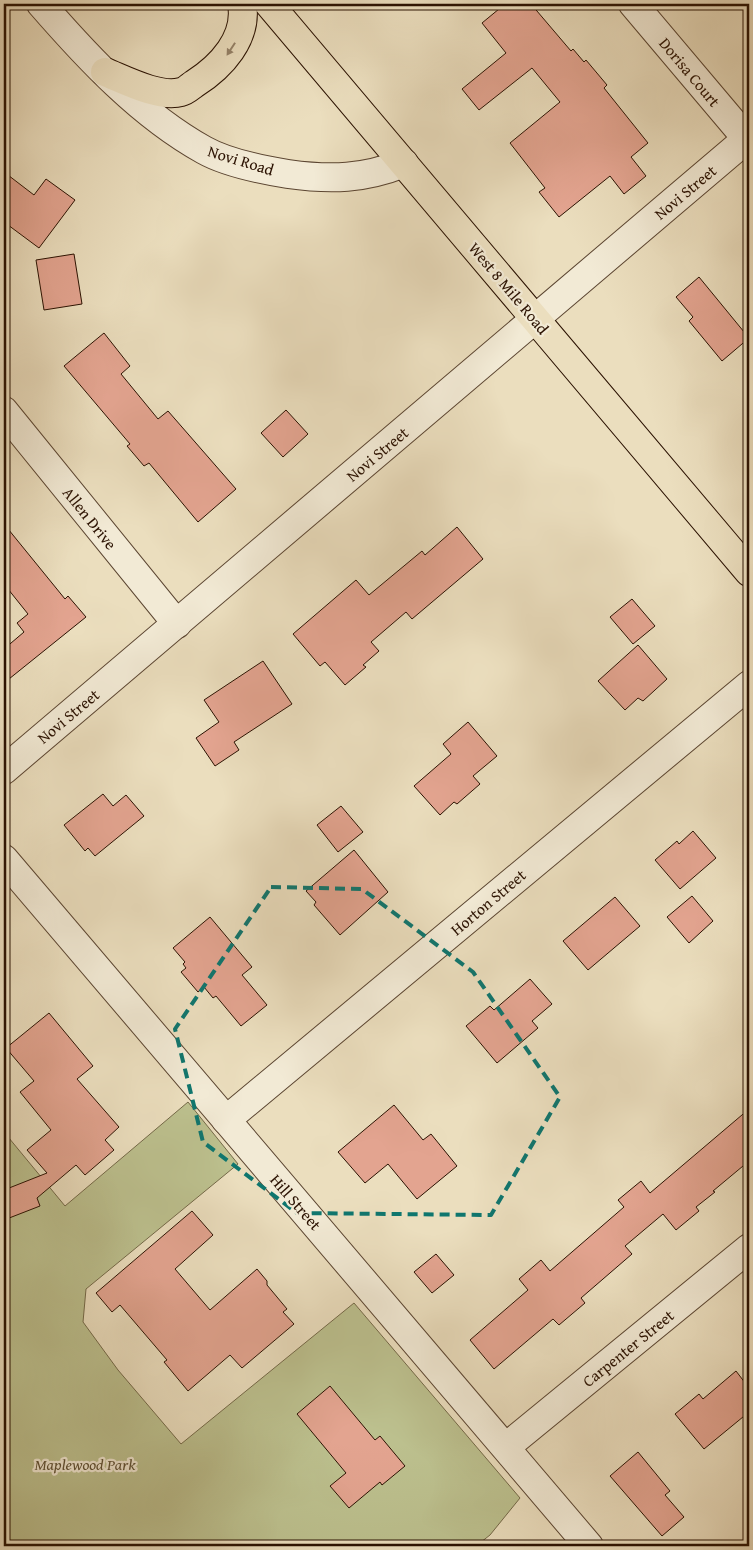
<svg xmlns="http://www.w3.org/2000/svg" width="753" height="1550" font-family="'Gentium Book Plus',serif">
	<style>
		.green { fill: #bcc08e; stroke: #746948 }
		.building { fill: #e3a490; stroke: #2b1202 }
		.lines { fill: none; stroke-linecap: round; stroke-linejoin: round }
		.minor-casing { stroke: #5b4531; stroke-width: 30 }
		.major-casing { stroke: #2b1202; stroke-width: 30 }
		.minor { stroke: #f2ead5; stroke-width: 28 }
		.major { stroke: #ebdebe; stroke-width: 28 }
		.oneway { fill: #958269 }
		.marked { fill: none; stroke: #0f766e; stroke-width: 4; stroke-dasharray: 10 6; stroke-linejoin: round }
		.labels { text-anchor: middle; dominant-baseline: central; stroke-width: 4.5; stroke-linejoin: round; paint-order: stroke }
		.street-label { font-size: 16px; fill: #2b1202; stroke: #f2ead5 }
		.park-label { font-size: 16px; font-style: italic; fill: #5e4f33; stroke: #f2ead5 }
	</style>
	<rect width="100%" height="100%" fill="#ebdebe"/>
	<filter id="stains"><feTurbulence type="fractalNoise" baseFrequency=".004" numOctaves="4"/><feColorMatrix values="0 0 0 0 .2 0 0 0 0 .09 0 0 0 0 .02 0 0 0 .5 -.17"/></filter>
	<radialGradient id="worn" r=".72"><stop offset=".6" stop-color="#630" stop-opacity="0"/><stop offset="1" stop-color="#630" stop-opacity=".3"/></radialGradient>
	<polygon class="green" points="188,1102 238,1164 86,1289 83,1322 118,1370 181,1444 354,1303 520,1498 490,1535 476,1546 4,1546 4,1132 65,1206"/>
	<g class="building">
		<polygon points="505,4 531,4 571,51 573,49 584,62 586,60 607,85 604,88 648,143 631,157 646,176 624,194 610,176 559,217 539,192 545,188 510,143 560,102 532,68 479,110 462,89 506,53 482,23"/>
		<polygon points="4,172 34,195 46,179 75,200 39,248 4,222"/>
		<polygon points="74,254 82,304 44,310 36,260"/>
		<polygon points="699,277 749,338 722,361 689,321 693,317 676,297"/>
		<polygon points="104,333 130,366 121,374 158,419 168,411 236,489 198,522 149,463 144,466 127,446 130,444 64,366"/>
		<polygon points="286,410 308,434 283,457 261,433"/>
		<polygon points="4,524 65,599 68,596 86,617 4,683 4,649 24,632 17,623 28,614 4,584"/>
		<polygon points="457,527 483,559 412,619 406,612 371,642 379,651 363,665 366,667 345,685 325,662 320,666 293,634 356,580 369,595 422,551 425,555"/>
		<polygon points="632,599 655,626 633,644 610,617"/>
		<polygon points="638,645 667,679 643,701 638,698 625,710 598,681"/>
		<polygon points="263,661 292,704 234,742 239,750 215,766 196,738 219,722 204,700"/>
		<polygon points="468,722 497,756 473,776 480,784 457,804 454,802 440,815 414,786 451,754 443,744"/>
		<polygon points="103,794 113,806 126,795 144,816 95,856 88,848 85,851 64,825"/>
		<polygon points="341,806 363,832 338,852 317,825"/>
		<polygon points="693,831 716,858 680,889 655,860 677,841 679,844"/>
		<polygon points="354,850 388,892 340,935 314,905 316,902 306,891"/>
		<polygon points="692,896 713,921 689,943 667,917"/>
		<polygon points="615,897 640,926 588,970 563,941"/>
		<polygon points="210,917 252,967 242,975 267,1005 241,1026 216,996 213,998 204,987 198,992 181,972 186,968 183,964 185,962 173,948"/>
		<polygon points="530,979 552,1004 532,1021 538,1028 497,1063 466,1026 490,1006 494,1010"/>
		<polygon points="49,1013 93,1066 77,1079 119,1127 105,1140 114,1150 85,1175 76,1165 37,1198 40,1206 4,1220 4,1190 47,1173 27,1150 51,1130 20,1092 34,1081 6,1048"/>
		<polygon points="394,1105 423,1140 431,1134 457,1166 417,1199 388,1164 365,1183 338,1152"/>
		<polygon points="749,1109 749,1161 713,1191 715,1192 696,1207 699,1211 676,1230 663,1214 625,1246 632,1254 581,1298 585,1303 559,1325 553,1319 494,1369 470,1340 528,1290 519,1279 541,1260 550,1271 624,1207 618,1200 641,1181 650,1193"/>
		<polygon points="192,1211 213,1235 175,1269 210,1310 257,1269 267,1281 267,1285 287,1309 283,1312 294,1324 242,1368 230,1355 188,1391 164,1362 167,1360 120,1305 112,1312 96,1293"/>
		<polygon points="436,1254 454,1275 432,1293 414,1272"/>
		<polygon points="736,1371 749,1388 749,1412 704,1449 675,1414 699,1394 703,1399"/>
		<polygon points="330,1386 375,1440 380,1436 405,1466 382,1485 380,1482 349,1508 330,1486 346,1473 297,1414"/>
		<polygon points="638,1452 670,1491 665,1495 684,1517 662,1536 610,1476"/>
	</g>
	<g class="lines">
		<g class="minor-casing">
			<g id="minor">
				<path d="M41,4c47,54 100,111 163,146 23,13 59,20 84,24 43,6 76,5 116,-11"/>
				<polyline points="633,4 747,139"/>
				<polyline points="4,411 177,624"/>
				<polyline points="4,770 749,137"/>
				<polyline points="4,859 589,1546"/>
				<polyline points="226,1120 749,685"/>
				<polyline points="506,1447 749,1248"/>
			</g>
		</g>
		<g class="major-casing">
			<g id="major">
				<polyline points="269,4 749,572"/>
				<path d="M105,72c20,8 54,26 76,20 5,-1 10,-6 13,-8 27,-17 54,-46 48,-80"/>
			</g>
		</g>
		<use href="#minor" class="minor"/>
		<use href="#major" class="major"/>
	</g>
	<defs><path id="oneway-solid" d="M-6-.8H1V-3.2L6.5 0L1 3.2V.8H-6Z" transform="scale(1.25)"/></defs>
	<use class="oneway" href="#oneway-solid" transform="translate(231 49) rotate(123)"/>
	<path class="marked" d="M271,887l91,2 111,83 87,125 -69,118 -194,-2 -94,-71 -28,-113z"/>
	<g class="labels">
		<g class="street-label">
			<text transform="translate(690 72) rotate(50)">Dorisa Court</text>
			<text transform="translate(241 160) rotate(17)">Novi Road</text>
			<text transform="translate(685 192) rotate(-40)">Novi Street</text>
			<text transform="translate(509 288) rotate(50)">West 8 Mile Road</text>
			<text transform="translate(377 454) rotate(-40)">Novi Street</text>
			<text transform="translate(90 518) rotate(51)">Allen Drive</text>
			<text transform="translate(68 716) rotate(-40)">Novi Street</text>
			<text transform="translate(488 902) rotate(-40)">Horton Street</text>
			<text transform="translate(296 1202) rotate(49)">Hill Street</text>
			<text transform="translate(628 1348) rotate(-39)">Carpenter Street</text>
		</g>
		<g class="park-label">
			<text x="85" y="1464">Maplewood Park</text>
		</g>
	</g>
	<rect width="753" height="1550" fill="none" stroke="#ebdebe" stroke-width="20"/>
	<rect x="5" y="5" width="743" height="1540" fill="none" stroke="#2b1202" stroke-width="2.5"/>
	<rect x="10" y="10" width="733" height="1530" fill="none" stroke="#2b1202"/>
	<rect width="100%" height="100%" filter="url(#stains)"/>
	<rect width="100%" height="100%" fill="url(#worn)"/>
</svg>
